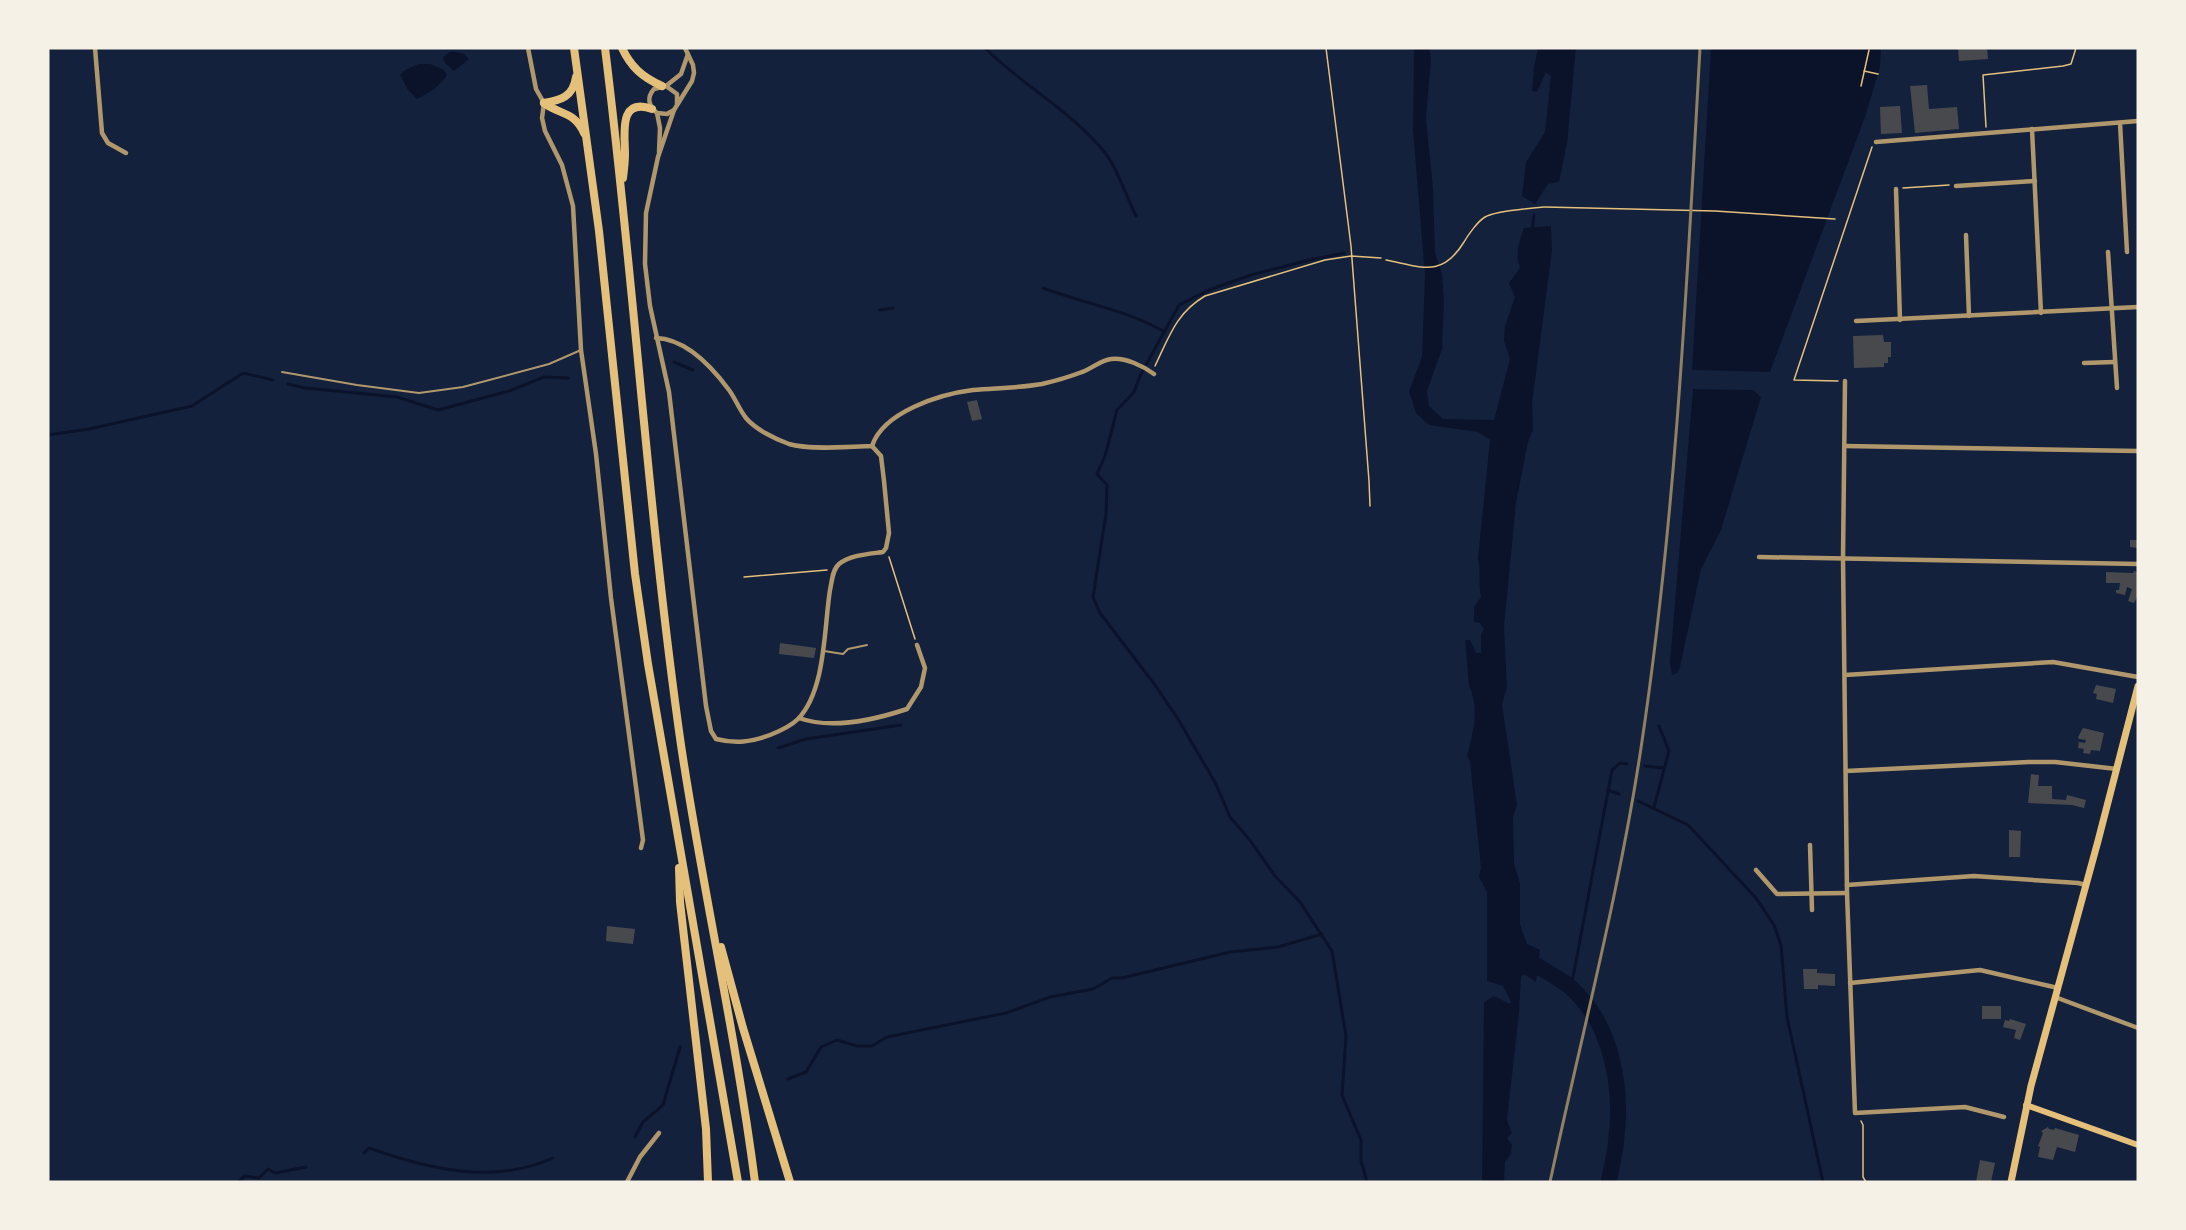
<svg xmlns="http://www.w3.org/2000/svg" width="2186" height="1230" font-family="'Libre Baskerville',serif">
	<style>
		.water { fill: #0b132b }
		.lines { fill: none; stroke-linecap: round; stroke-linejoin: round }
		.stream { stroke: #0b132b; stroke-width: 3 }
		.river { stroke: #0b132b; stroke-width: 16 }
		.building { fill: #48494c }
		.path { stroke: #e5c07b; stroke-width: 1.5 }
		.service { stroke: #b1986c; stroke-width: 2 }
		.minor { stroke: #b1986c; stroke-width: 4.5 }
		.secondary { stroke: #e5c07b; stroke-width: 6 }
		.primary { stroke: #e5c07b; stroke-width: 7 }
		.trunk { stroke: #e5c07b; stroke-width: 8 }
		.rail { stroke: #918062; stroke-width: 3 }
	</style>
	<rect width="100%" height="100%" fill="#14213d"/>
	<g class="water">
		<path d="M1414,48h15l2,11 -5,59 7,70 2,65 7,21 2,27 -2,48 -15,42 2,15 14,13 51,1 16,-61 -6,-18 1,-15 10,-29 -6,-14 11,-15c-5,-13 -1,-27 4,-40l27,-2 1,24 -20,154 1,26 -5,12 -12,61 -12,124 3,60 -5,17 15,101 -4,12 1,47 6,19v41l7,20 13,6 -4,32 -12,-8 -3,3 -2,36 -12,107 5,13 -5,5 5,7 -1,9 -6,8 -1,20h-22l2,-180 10,-6 16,8 1,-2 -8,-16 -16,-5v-89l-8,-15 2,-9 -11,-107 -3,-5c6,-23 13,-48 2,-70l-4,-46h5l6,13h5v-19l3,-5 -4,-6 -6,-1v-15l7,-10c-3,-13 0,-26 -3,-39l12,-118 -12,-8 -49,-7 -13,-12 -7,-22 13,-34 3,-81 -12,-146z"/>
		<polygon points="1538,48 1576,48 1567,144 1559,182 1548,184 1535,204 1522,196 1526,162 1545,132 1551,76 1546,72 1537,92 1532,91 1534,67"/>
		<polygon points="1711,48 1881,48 1880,67 1865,117 1770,372 1692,370"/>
		<polygon points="451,51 464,54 469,59 454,71 445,63 443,57"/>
		<path d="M419,64h11l14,6 3,5c-6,11 -19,18 -30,24l-9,-9 -8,-15 5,-5z"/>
		<polygon points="1693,389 1753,390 1761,397 1721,530 1701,569 1680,667 1677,673 1672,675 1670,662"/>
	</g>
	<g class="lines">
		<g class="stream">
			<path d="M985,48c38,38 87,63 121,106 12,16 21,44 30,62"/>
			<polyline points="1532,231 1534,215"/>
			<polyline points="1344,253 1309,260 1251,275 1209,290 1179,305 1140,376 1134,392 1117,410 1105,456 1097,474 1107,485 1106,514 1093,597 1100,613 1155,685 1178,719 1216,784 1230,817 1249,839 1275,876 1300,902 1332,951 1346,1036 1342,1095 1361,1140 1361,1161 1367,1182"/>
			<path d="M1043,288c40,15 83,22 120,43"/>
			<polyline points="880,310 893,308"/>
			<polyline points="674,362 693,370"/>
			<polyline points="288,384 305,388 397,397 438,410 509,391 544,377 568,378"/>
			<polyline points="48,435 89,429 192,406 243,373 273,380"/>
			<polyline points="778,748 806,739 901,725"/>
			<polyline points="1645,766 1664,768"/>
			<polyline points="1608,790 1619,794"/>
			<polyline points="1638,801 1688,825 1756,898 1774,925 1781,945 1787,1017 1823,1182"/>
			<polyline points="1654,807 1669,751 1659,726"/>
			<polyline points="1571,988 1612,770 1620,763 1627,764"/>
			<polyline points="788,1079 806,1072 821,1047 837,1040 857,1046 872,1046 887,1037 1006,1013 1050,997 1093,989 1112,978 1122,978 1230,952 1278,947 1322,934"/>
			<polyline points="635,1137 643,1122 663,1105 680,1047"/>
			<path d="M364,1153l5,-5c59,21 124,37 184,10"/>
			<polyline points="238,1182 245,1176 259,1178 268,1169 275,1173 306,1167"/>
		</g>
		<path class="river" d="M1520,954c15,13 35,20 50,33 42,36 53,101 46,154 -1,14 -5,27 -7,41"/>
	</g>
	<g class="building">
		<polygon points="1958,48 1987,48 1988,59 1959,61"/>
		<polygon points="1927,85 1929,109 1957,107 1959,129 1915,133 1910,86"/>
		<polygon points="1900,106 1902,133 1881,134 1880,107"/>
		<polygon points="1883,335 1884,342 1891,342 1891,357 1888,357 1888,363 1884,363 1884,367 1854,368 1853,336"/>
		<polygon points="977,400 982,419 972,421 967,402"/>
		<polygon points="2130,540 2138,540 2138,548 2130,547"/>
		<polygon points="2134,571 2138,572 2138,595 2134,603 2128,601 2132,589 2127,587 2125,595 2116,593 2116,590 2119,590 2120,583 2106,583 2106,572 2133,573"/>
		<polygon points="780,643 816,648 814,658 779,654"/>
		<polygon points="2096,685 2116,689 2113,703 2096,699 2097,694 2093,693"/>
		<polygon points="2083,728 2104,733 2100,751 2091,750 2090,754 2083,753 2084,749 2078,748 2079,742 2085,743 2086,740 2079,739 2078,737"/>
		<polygon points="2031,774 2039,775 2038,786 2052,786 2052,799 2066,800 2067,795 2086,800 2084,808 2072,805 2028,803"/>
		<polygon points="2009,830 2021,831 2020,857 2009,857"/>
		<polygon points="607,926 635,929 633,944 606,941"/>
		<polygon points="1803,969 1817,969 1817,973 1835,974 1835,986 1818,985 1818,989 1804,989"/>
		<rect x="1982" y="1006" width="19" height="13"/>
		<polygon points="2010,1019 2026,1024 2020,1040 2014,1038 2016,1030 2003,1027 2005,1020 2009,1021"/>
		<polygon points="2048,1127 2049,1129 2054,1130 2055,1128 2079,1135 2075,1152 2057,1147 2053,1160 2038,1157 2040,1147 2038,1146 2043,1133 2041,1131"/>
		<polygon points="1980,1160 1995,1163 1991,1182 1976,1182"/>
	</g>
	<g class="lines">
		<g class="path">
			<polyline points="1326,48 1351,246 1369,481 1370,506"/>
			<polyline points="1864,71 1878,74"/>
			<polyline points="1861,86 1869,50"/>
			<polyline points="1986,127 1983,75 2063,66 2071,64 2076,48"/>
			<polyline points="1903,188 1949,185"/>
			<path d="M1386,260c36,7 56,18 78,-18 4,-7 14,-21 21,-25 10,-6 48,-9 60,-10l170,4 120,8"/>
			<path d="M1155,366c14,-29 21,-53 50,-70l120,-36 26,-4 30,2"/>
			<polyline points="1838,381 1794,380 1872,147"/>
			<polyline points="889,557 915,639"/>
			<polyline points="744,577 827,570"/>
			<polyline points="1861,1121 1863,1125 1863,1177 1866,1182"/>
		</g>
		<g class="service">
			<polyline points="282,372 357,385 419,393 463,387 549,364 581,350"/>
			<polyline points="824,651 843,654 848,649 867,645"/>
		</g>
		<g class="minor">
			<polyline points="95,48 102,133 108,143 126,153"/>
			<polyline points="528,48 536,89 544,103 542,118 545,131 562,165 573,206 581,350 596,454 611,598 643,840 641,848"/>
			<polyline points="666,86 681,74 688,54"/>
			<path d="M677,104v-10l-11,-8 -12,3c-8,9 -5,17 3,24l10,1 7,-4 18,-29 2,-8 -1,-8 -8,-17"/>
			<path d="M674,110l-16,47 -12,56 -1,51 5,42 19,86 37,314 5,25 5,8c20,5 35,3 54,-4 10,-4 21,-9 28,-16 28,-29 26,-92 32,-129 2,-8 2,-20 9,-26 11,-9 30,-10 44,-12l3,-4 3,-15 -5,-52 -3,-25 -9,-10"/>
			<polyline points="657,113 660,128 659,152"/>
			<polyline points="2120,123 2127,252"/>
			<polyline points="2032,129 2041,313"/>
			<polyline points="1876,142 2138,121"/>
			<polyline points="1956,186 2035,181"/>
			<polyline points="1896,189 1900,320"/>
			<polyline points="1966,235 1969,316"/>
			<polyline points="2108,252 2117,388"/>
			<polyline points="1856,321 2138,307"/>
			<path d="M656,338c31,1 56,29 73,52 6,8 10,19 17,28 9,11 29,21 43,26 19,6 62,3 83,2"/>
			<polyline points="2084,363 2114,362"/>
			<polyline points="1845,381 1843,559 1847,893 1855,1113 1965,1107 2004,1117"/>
			<path d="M872,446c11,-34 68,-52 101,-56 23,-2 46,-2 69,-6 13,-3 27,-7 40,-12 9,-3 19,-12 29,-13 14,-2 32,7 43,15"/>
			<polyline points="1845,446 2138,451"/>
			<polyline points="1759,557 2138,564"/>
			<polyline points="1845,675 2053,662 2138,677"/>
			<path d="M799,718c33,12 75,2 108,-9l14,-22 4,-19 -8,-23"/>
			<polyline points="1846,771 2029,762 2055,762 2117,769"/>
			<polyline points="1810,845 1812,910"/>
			<polyline points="1756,870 1777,894 1847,893"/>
			<polyline points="1847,885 1974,876 2078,883 2086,885"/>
			<polyline points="1850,983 1980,970 2058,988"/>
			<polyline points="2055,997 2138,1028"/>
			<polyline points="627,1182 640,1157 659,1133"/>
		</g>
		<polyline class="secondary" points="2026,1105 2138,1145"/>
		<polyline class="primary" points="2011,1182 2031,1086 2098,841 2138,686"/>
		<g class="trunk">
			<polyline points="574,48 599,231 635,574 648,664 738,1182"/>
			<path d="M605,48c29,232 43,466 76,697 22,147 55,290 74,437"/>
			<path d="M622,48c9,19 20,29 40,38"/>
			<path d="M544,103c16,12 30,8 40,30"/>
			<path d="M544,103c17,-3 29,-6 32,-26"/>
			<path d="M623,178c1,-8 2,-16 2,-24 0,-20 -7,-57 27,-45"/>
			<polyline points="679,868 680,902 706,1129 708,1182"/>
			<polyline points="721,947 743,1028 790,1182"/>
		</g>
		<path class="rail" d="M1550,1182c31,-145 69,-288 91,-434 35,-232 46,-466 59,-700"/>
	</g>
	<rect width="2186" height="1230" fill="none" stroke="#f6f1e7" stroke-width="99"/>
</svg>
